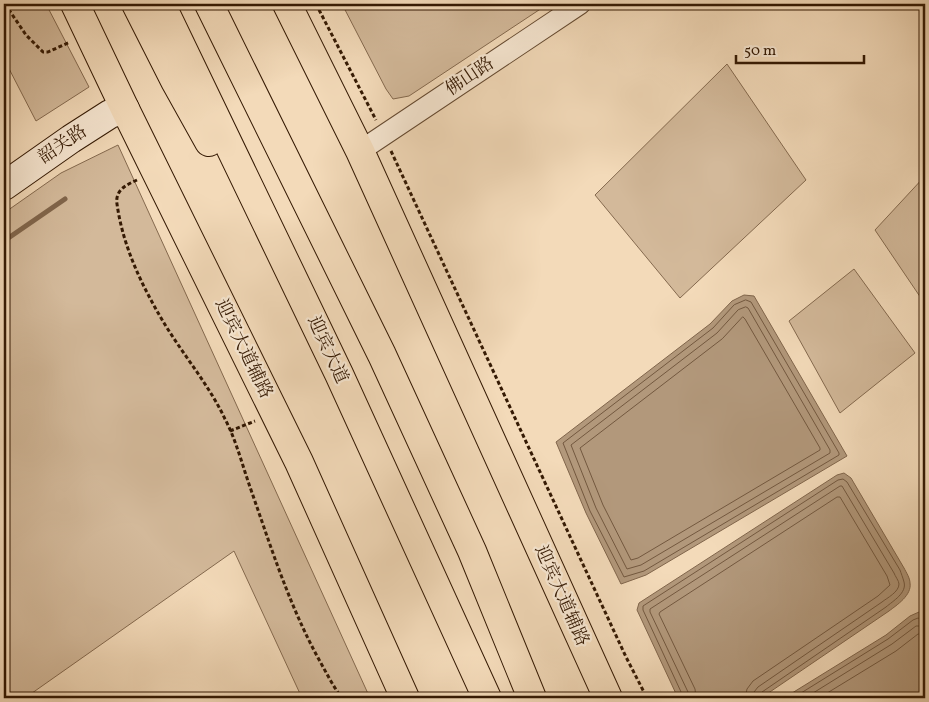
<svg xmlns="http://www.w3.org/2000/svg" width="929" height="702" font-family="Vollkorn,'Noto Serif SC',serif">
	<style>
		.green { fill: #d3b99a; stroke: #84694e }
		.water { fill: #b2987b; stroke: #80654b }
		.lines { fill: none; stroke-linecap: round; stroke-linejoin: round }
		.shore { stroke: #73583f; stroke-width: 1 }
		.stream { stroke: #80654b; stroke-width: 5 }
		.street-casing { stroke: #644930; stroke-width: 22 }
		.secondary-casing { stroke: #341903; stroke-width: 30 }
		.primary-casing { stroke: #341903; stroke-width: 30 }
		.highway-casing { stroke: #341903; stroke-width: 30 }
		.path { stroke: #341903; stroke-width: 3; stroke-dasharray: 4 2.5; stroke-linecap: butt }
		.street { stroke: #f7e7d2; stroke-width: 20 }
		.secondary { stroke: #f7e7d2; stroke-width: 28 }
		.primary { stroke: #f3dab9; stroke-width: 28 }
		.highway { stroke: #f3dab9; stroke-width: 28 }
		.labels { text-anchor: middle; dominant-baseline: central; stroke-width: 4.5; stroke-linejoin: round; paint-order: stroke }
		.street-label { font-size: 18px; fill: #341903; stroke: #f7e7d2 }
	</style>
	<rect width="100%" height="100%" fill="#f3dab9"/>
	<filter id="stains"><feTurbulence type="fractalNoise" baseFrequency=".004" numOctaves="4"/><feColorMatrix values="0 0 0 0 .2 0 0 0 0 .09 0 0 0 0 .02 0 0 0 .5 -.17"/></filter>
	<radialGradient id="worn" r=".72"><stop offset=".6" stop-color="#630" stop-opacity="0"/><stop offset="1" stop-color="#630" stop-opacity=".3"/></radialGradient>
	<g class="green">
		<polygon points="4,4 46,4 89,87 36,121 4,59"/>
		<polygon points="342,4 548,4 409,96 393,99 386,89"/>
		<polygon points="727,64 806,180 680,298 595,195"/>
		<polygon points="118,145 370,698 302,698 234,551 25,698 4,698 4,213 61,173"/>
		<polygon points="925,176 925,304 875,230"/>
		<polygon points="854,269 915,353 840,413 789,321"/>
	</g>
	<g class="water">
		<polygon points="744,295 754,296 847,456 646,575 621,584 586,513 556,442 710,324 732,301"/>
		<path d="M844,473l7,5 53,90c2,4 6,10 6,15 2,12 -13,22 -21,28l-128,87h-83l-41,-88 2,-7 198,-128z"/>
		<polygon points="919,612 925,616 925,698 784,698 886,635 910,616"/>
	</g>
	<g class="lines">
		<g class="shore">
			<polygon points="746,300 751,302 839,453 839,455 644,571 624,577 590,511 563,443 713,328 734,305"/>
			<polygon points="746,307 748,308 830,450 830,453 641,565 627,569 596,508 571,445 717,333 738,310"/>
			<polygon points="743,317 745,319 820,448 820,450 638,558 631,560 603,505 580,448 722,339"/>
			<path d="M682,698v-4l-39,-84v-4l195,-126 5,-1 4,3 53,88c1,3 3,8 4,12 3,11 -11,19 -18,25l-124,85 -3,3v3"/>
			<path d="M689,698l-1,-6 -38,-80v-3l190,-123h2l52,87c1,3 5,8 5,11 0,8 -12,14 -17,18l-124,85 -4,5 -1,6"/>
			<polyline points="696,698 695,689 659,614 660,612 837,497 840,497 887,576 890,585 878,596 753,681 747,689 745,698"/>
			<polyline points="793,698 888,639 913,620 918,618 925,620"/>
			<polyline points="805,698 892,644 916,626 925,626"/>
			<polyline points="819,698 896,651 918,634 925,634"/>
		</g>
		<polyline class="stream" points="4,241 65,199"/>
		<g class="street-casing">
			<polyline id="street" points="360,151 580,4"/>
		</g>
		<g class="secondary-casing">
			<polyline id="secondary" points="4,186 71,139 110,114 125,109"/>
		</g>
		<g class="primary-casing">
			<g id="primary">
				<polyline points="75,4 125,109 299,462 405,698"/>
				<polyline points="287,4 360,151 608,698"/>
			</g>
		</g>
		<g class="highway-casing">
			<g id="highway">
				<polyline points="136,4 175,81 209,142"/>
				<polyline points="161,4 339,374 487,698"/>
				<polyline points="209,4 382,355 472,551 532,698"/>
			</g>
		</g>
		<g class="path">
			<polyline points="5,4 26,35 43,52 48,52 70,42"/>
			<polyline points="316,4 376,120"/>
			<polyline points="391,151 626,657 647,698"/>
			<path d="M137,180c-11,5 -22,10 -20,24 6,43 25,82 47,119 20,33 45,62 61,96 11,21 17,45 25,68 20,57 38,115 67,169 8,14 15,29 25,42"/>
			<polyline points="230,431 255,421"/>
		</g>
		<use href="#street" class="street"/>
		<use href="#secondary" class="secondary"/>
		<use href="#primary" class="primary"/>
		<use href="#highway" class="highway"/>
	</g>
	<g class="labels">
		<g class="street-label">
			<text transform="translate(470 77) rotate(-34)">佛山路</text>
			<text transform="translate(63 145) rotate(-34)">韶关路</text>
			<text transform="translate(243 349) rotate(64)">迎宾大道辅路</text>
			<text transform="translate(327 350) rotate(65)">迎宾大道</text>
			<text transform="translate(561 596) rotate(66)">迎宾大道辅路</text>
		</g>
	</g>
	<rect width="929" height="702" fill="none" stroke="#f3dab9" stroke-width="20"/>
	<rect x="5" y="5" width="919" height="692" fill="none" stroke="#341903" stroke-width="2.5"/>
	<rect x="10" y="10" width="909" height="682" fill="none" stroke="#341903"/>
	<path d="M736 55v8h128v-8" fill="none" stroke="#341903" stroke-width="2.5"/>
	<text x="744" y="55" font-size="15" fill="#341903" stroke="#f7e7d2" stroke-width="4" paint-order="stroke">50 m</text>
	<rect width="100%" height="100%" filter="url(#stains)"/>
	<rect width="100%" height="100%" fill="url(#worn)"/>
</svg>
